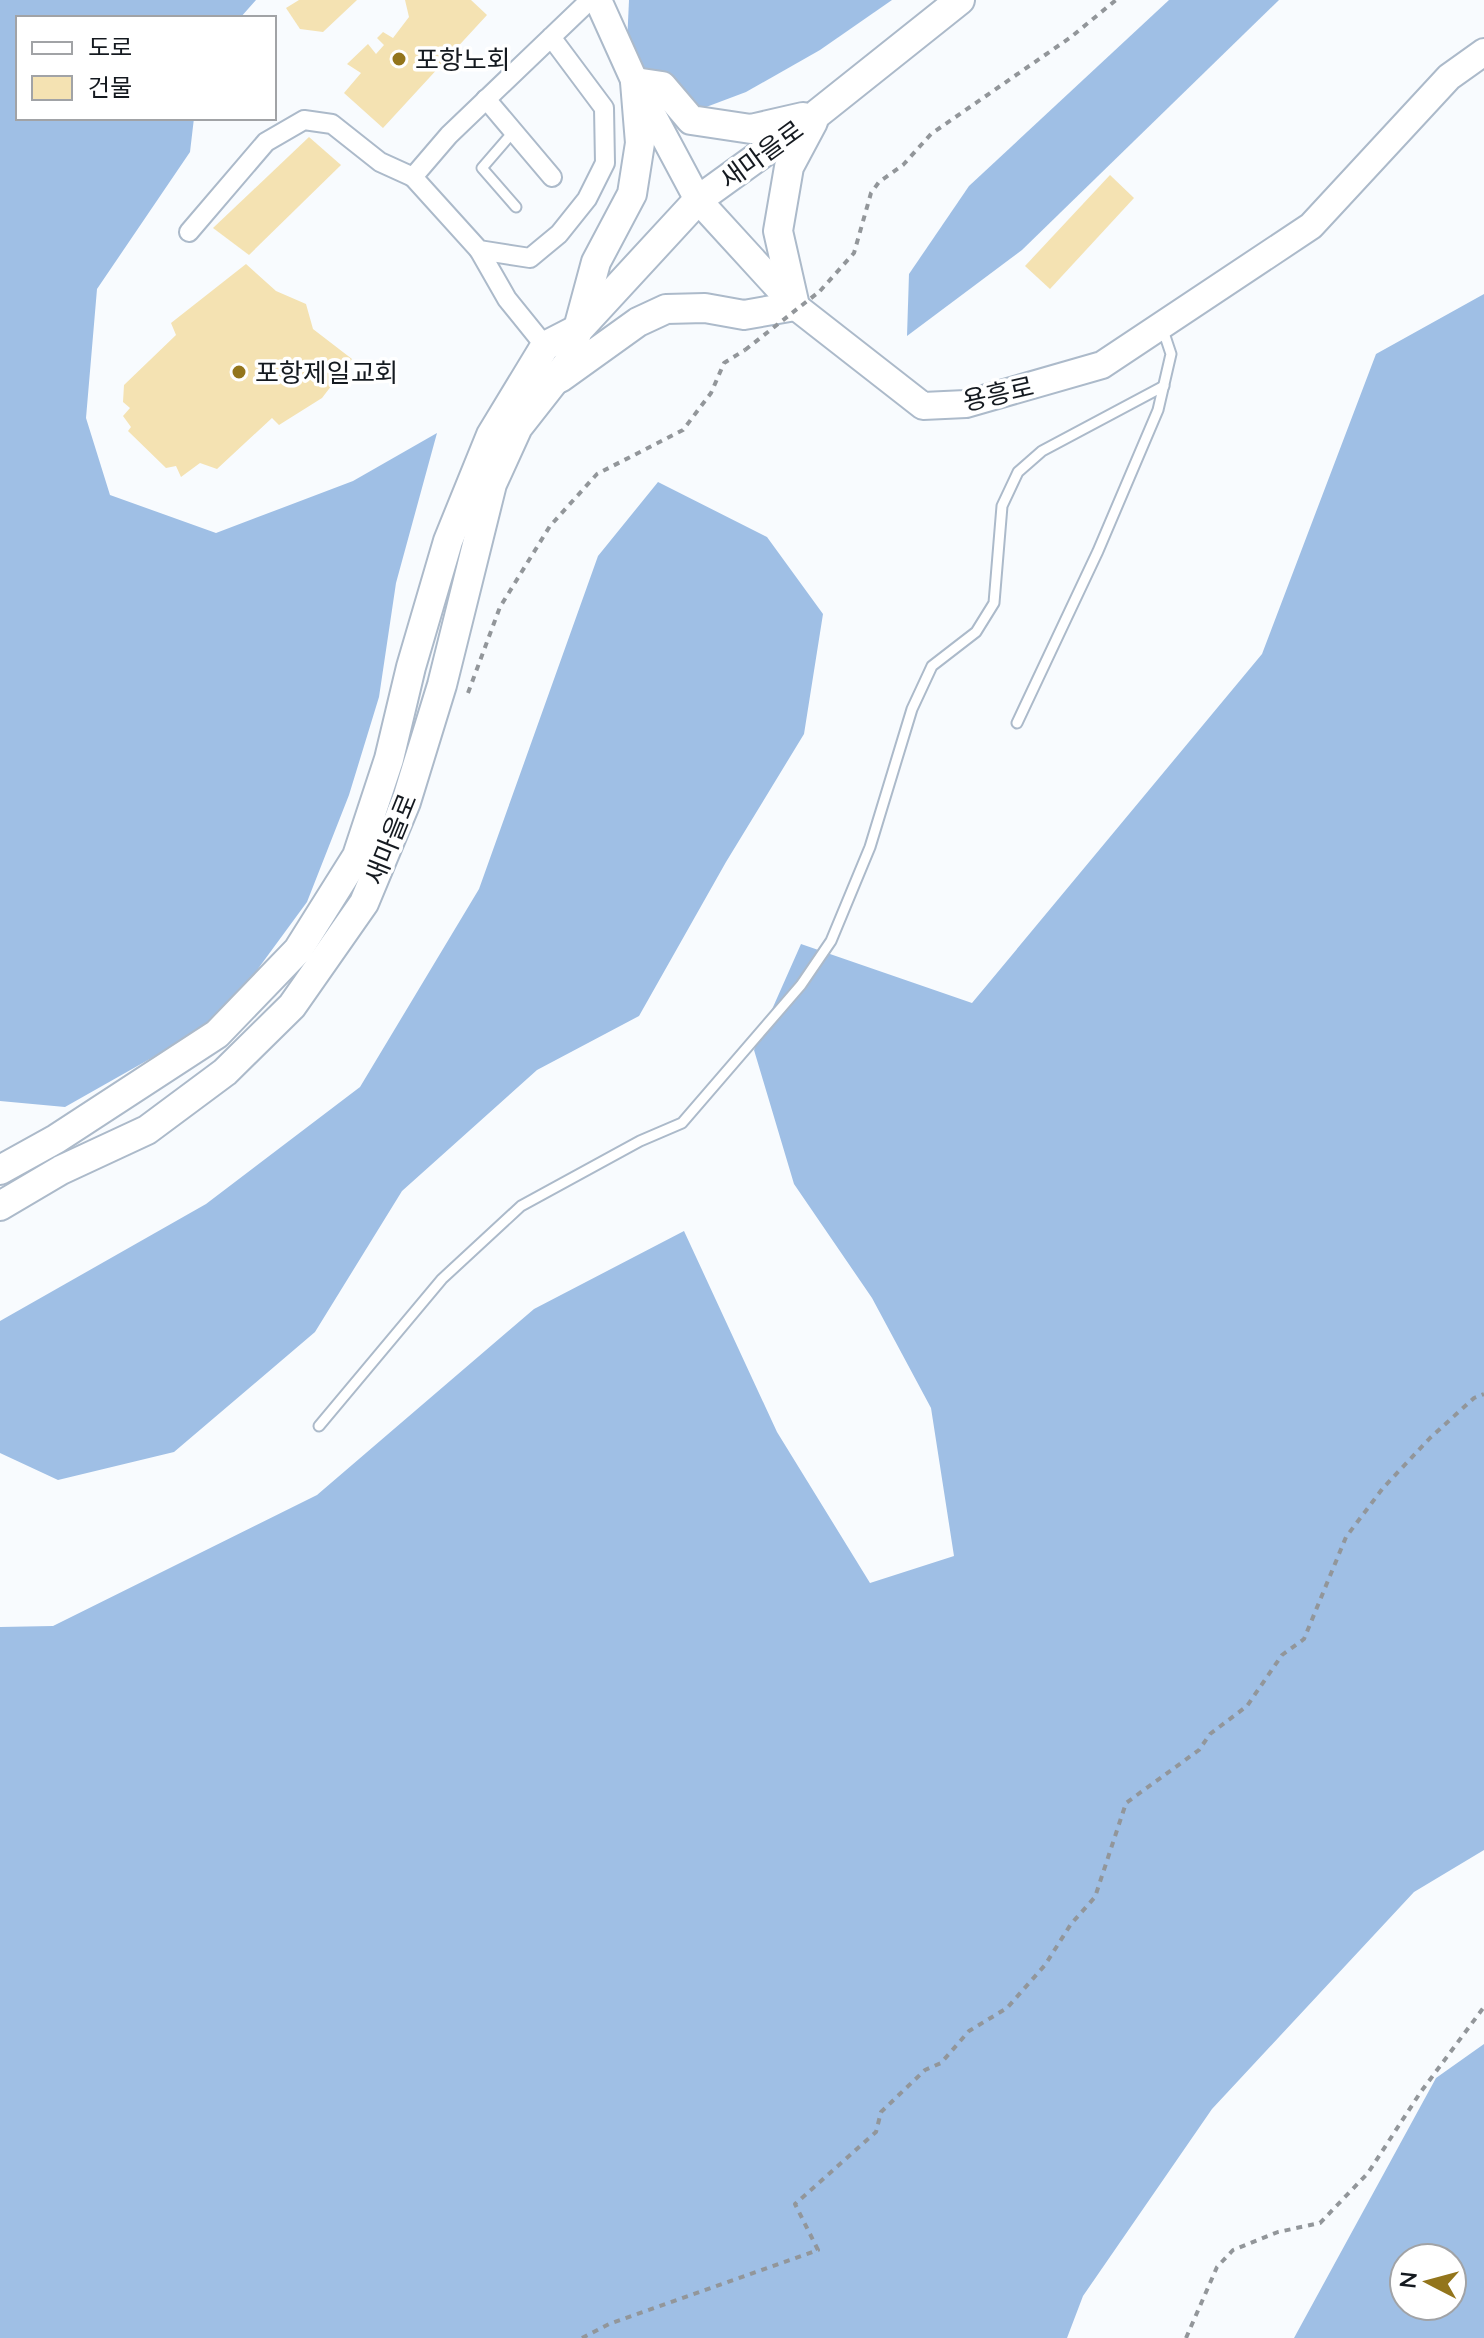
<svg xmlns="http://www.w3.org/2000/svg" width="1484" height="2338" font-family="Lato,'Noto Sans KR',sans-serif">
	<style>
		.forest { fill: #9fbfe5; fill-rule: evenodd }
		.building { fill: #f4e2b2 }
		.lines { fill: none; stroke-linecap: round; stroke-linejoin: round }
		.lane-casing { stroke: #acbaca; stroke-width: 13 }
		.street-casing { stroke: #acbaca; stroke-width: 22 }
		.secondary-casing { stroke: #acbaca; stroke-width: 30 }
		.primary-casing { stroke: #acbaca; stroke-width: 32 }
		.path { stroke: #92969a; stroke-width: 4; stroke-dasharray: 6 6; stroke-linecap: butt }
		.lane { stroke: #fff; stroke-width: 9 }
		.street { stroke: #fff; stroke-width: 18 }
		.secondary { stroke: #fff; stroke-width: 26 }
		.primary { stroke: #fff; stroke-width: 28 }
		.path-bridge { stroke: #92969a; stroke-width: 4; stroke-dasharray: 6 6; stroke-linecap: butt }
		.poi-dot { fill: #93751c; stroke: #fff; stroke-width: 3 }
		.labels { text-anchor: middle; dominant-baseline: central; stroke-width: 7; stroke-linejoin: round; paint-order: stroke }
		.poi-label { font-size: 26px; fill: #151a20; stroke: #fff; text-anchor: start }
		.street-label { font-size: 26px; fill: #151a20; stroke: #fff }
	</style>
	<rect width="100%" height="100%" fill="#f8fbfe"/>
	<g class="forest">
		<polygon points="0,0 256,0 240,18 18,18 18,118 194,118 190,152 97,289 86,418 110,495 216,533 353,481 437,433 396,583 379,697 349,795 307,902 233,1003 201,1030 65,1107 0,1101"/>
		<polygon points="629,0 892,0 820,50 746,92 661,124 626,66"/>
		<polygon points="1169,0 1279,0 1022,250 907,336 909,274 969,186"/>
		<polygon points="1484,294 1484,1850 1414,1892 1212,2109 1083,2296 1067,2338 0,2338 0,1627 53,1626 317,1495 534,1309 684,1231 777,1432 870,1583 954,1556 931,1408 872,1298 794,1184 754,1050 801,944 972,1003 1262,654 1376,354"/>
		<polygon points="658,482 767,537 823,614 804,734 726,862 639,1016 537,1070 402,1191 315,1332 174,1452 58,1480 0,1453 0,1321 206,1204 360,1087 479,889 598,556"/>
		<path d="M1484,2044v294h-190l142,-260zM1404,2258h48v48h-48z"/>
	</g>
	<g class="building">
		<polygon points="299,0 357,0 323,32 300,29 286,8"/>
		<polygon points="405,0 471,0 487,15 383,128 344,93 361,73 347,64 368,44 376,54 384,45 377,38 383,32 393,38 409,17"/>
		<polygon points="309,137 341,165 249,255 213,228"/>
		<polygon points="1110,175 1134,198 1050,289 1025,266"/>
		<polygon points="246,264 276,291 306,304 313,329 352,359 322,398 279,425 272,418 217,469 200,463 181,477 176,466 166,468 128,431 131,427 123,416 130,408 123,402 124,385 176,335 171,323"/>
	</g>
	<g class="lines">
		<g class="lane-casing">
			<g id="lane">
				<polyline points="514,131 482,168 516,207"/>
				<polyline points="1017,723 1098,551 1158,410 1171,354 1162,327"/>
				<polyline points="319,1426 442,1279 521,1206 640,1141 682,1123 801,985 831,941 870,847 912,709 932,666 976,632 994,603 1002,506 1018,472 1042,451 1164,386"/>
			</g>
		</g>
		<g class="street-casing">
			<g id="street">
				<polyline points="551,37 604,108 605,163 587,199 559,234 530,258 479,250 413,177 449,135 590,0"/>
				<polyline points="486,99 552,177"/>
				<polyline points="189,232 266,142 304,120 332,124 380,162 413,177"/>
				<polyline points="479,250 507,299 545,346"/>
			</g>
		</g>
		<g class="secondary-casing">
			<polyline id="secondary" points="598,0 635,82 698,200 795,306 923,406 966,404 1102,365 1311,226 1449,77 1484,52"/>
		</g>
		<g class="primary-casing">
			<g id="primary">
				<polyline points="560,378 638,322 666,309 705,308 744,315 795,306 778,231 789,167 813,122"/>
				<polyline points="0,1170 56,1139 217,1034 298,950 357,856 389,759 411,667 448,541 491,435 545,346 580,328 698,200 817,114 960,0"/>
				<polyline points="0,1206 61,1170 147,1130 225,1072 292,1006 364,903 406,802 442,685 492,484 518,427 569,362 596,262 632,194 640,143 635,82 662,86 691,120 751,129 803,117"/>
			</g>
		</g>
		<g class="path">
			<polyline points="820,291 854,253 871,193 879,182 903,165 931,134 1071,37 1116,0"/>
			<polyline points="468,693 500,607 550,526 597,474 683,430 711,393 724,363 745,350"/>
			<polyline points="582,2338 609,2324 818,2250 795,2204 876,2132 881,2112 925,2070 941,2063 969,2031 1007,2008 1045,1965 1071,1924 1095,1897 1126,1803 1199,1750 1210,1734 1247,1706 1282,1655 1304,1639 1346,1537 1383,1488 1430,1438 1474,1398 1484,1394"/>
			<polyline points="1186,2338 1217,2267 1233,2250 1278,2232 1320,2223 1368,2173 1420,2093 1484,2007"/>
		</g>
		<use href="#lane" class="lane"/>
		<use href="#street" class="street"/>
		<use href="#secondary" class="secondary"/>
		<use href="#primary" class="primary"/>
		<polyline class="path-bridge" points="745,350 820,291"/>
	</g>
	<g class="poi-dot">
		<circle cx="399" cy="59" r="8"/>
		<circle cx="239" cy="372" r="8"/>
	</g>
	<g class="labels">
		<g class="poi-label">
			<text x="415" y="59">포항노회</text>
			<text x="255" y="372">포항제일교회</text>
		</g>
		<g class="street-label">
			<text transform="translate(761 154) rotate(-36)">새마을로</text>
			<text transform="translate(998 393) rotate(-13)">용흥로</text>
			<text transform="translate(390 839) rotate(-68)">새마을로</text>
		</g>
	</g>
	<rect x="16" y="16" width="260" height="104" fill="#ffffff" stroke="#a1a3a6" stroke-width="2"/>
	<rect x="32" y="42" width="40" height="12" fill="#ffffff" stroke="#a1a3a6" stroke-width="2"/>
	<text x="88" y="56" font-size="24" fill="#151a20">도로</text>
	<rect x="32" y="76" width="40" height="24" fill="#f4e2b2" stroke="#a1a3a6" stroke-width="2"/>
	<text x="88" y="96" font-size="24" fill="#151a20">건물</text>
	<g transform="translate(1428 2282) rotate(276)"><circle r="38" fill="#ffffff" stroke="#a1a3a6" stroke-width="2"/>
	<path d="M0-6L14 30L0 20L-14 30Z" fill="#93751c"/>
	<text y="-12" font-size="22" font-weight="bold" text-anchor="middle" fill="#151a20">N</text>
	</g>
</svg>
